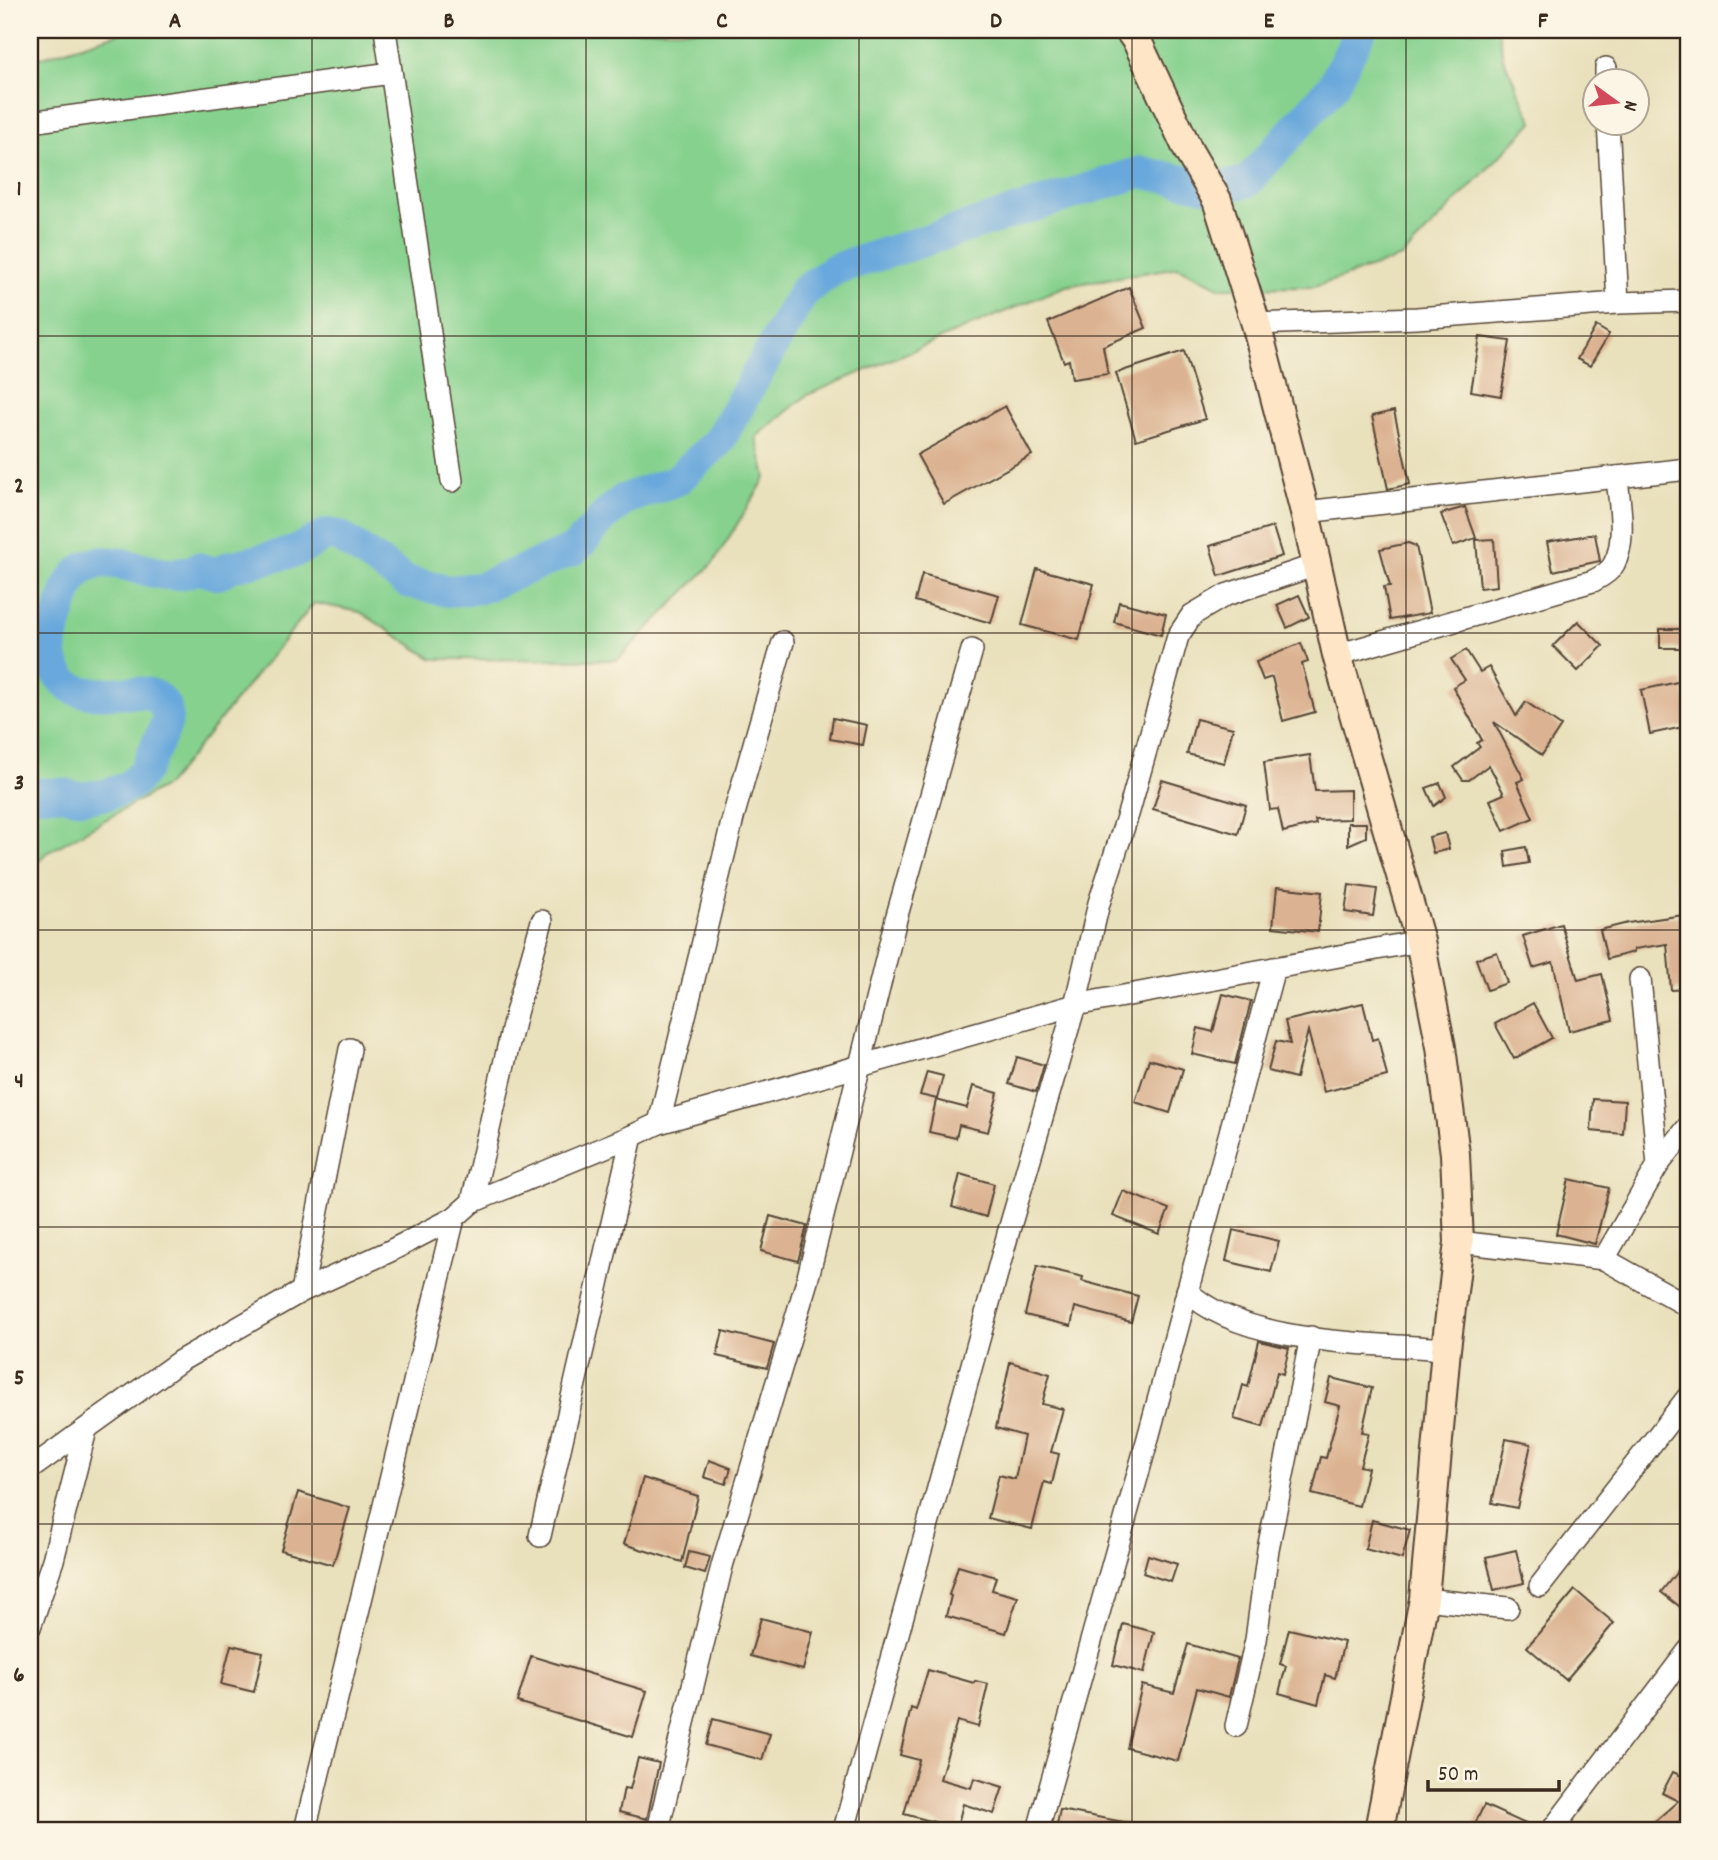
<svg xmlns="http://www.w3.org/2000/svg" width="1718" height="1860" font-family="Dekko,sans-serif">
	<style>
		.green { fill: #86d18e; stroke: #607e56; stroke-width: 2 }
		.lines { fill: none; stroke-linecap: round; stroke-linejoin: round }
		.river { stroke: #69a8dc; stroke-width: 32 }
		.building { fill: #dbb392 }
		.minor-casing { stroke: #554536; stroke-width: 24 }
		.secondary-casing { stroke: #554536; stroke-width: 32 }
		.minor { stroke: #fff; stroke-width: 21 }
		.secondary { stroke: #fde5c5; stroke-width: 28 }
		.grid { fill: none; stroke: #3b2a1e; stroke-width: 2; stroke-opacity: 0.55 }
		.neatline { fill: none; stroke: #3b2a1e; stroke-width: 2.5 }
		.grid-label { font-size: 23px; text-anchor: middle; font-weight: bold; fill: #3b2a1e }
	</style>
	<rect width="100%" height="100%" fill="#fcf5e5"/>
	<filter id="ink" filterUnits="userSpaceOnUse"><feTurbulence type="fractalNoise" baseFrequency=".0143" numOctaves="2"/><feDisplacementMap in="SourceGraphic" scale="14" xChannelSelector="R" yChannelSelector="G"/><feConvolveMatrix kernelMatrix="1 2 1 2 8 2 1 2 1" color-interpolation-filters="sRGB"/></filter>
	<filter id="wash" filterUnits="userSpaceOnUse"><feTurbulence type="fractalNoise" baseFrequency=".00686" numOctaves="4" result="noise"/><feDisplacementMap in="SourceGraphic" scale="28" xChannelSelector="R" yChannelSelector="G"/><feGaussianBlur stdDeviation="1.57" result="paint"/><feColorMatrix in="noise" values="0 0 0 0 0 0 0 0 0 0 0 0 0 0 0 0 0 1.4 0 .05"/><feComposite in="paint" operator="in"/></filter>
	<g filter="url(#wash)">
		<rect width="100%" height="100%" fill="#e9e0bc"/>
		<polygon class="green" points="130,30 1498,30 1503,58 1533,122 1402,257 1314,287 1221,288 1178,267 1066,286 807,395 756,437 766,477 714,562 617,660 433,659 360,612 314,603 168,784 47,853 30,870 30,61"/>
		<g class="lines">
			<path class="river" d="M30,793c11,2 21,0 32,1 5,0 10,3 15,3 20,1 52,-5 64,-22 7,-9 12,-22 17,-33 5,-10 13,-24 7,-35 -19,-37 -91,14 -111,-42 -4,-13 -3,-23 1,-36 5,-16 9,-36 18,-50 31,-43 86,13 124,-11l21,6 11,-7 65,-15 34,-18 11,2 68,46 41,9 32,-3 95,-39 28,-31 20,-18 54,-20 42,-39 85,-150 31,-22 306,-97 75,16 31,-6 85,-95 29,-57"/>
		</g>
		<g id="blocks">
			<g class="building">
				<polygon points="1129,287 1146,328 1103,346 1108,374 1072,379 1069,360 1064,362 1048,322"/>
				<polygon points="1596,326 1609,334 1590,366 1577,359"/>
				<polygon points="1480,337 1510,341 1501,396 1471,391"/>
				<polygon points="1184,351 1205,419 1136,440 1116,373"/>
				<polygon points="1005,406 1032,455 944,504 917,455"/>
				<polygon points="1394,411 1410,484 1388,489 1372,416"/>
				<polygon points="1465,507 1476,538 1453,546 1441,514"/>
				<polygon points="1273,527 1282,556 1219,576 1210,546"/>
				<polygon points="1595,534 1600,561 1553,571 1547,542"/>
				<polygon points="1494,539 1497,586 1480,588 1476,540"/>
				<polygon points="1408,543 1416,546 1430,613 1390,620 1384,587 1390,586 1380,549"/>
				<polygon points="1037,569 1094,584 1079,640 1022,625"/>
				<polygon points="922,574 999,595 991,623 915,601"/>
				<polygon points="1299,595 1309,617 1287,628 1277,605"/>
				<polygon points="1119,602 1166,614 1161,635 1114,622"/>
				<polygon points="1578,621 1603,646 1578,671 1553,646"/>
				<rect x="1660" y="629" width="25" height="19"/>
				<polygon points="1301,643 1308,662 1302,664 1315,712 1283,721 1272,677 1263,680 1256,662"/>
				<polygon points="1466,650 1480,672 1489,667 1516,716 1526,702 1561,726 1542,755 1494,722 1524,779 1517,782 1533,818 1504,831 1490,800 1504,794 1489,765 1469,780 1463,780 1454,767 1480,747 1477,743 1482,740 1453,687 1465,680 1451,659"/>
				<polygon points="1682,681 1688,710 1688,726 1650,734 1641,690"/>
				<polygon points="833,718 867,725 863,745 830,739"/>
				<polygon points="1196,719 1233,728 1224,763 1187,754"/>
				<polygon points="1310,755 1315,791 1350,790 1350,819 1315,820 1316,824 1283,832 1278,809 1270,810 1264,762"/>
				<polygon points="1162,780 1246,805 1238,834 1153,809"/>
				<polygon points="1440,783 1446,797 1434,806 1426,788"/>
				<polygon points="1348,823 1366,823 1366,837 1348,845"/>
				<polygon points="1445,833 1449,849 1433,853 1429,837"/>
				<polygon points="1526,847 1529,863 1507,867 1505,851"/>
				<polygon points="1349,885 1377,889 1373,916 1345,912"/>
				<polygon points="1277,887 1322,892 1318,932 1273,927"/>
				<polygon points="1684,915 1688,943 1688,989 1671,990 1667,944 1634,949 1634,952 1607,959 1600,930 1628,923"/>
				<polygon points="1561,924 1578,980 1602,974 1613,1020 1569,1031 1553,962 1533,968 1523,936"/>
				<polygon points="1497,952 1507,983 1487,990 1476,959"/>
				<polygon points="1223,994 1251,1001 1235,1064 1192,1054 1198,1028 1213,1032"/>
				<polygon points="1363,1003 1372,1040 1378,1038 1387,1076 1324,1092 1308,1031 1296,1078 1268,1071 1276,1041 1290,1044 1285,1021"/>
				<polygon points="1533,1003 1552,1038 1514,1059 1495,1024"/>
				<polygon points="1017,1057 1044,1065 1036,1092 1009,1084"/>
				<polygon points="1149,1059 1183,1069 1170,1113 1135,1102"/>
				<polygon points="927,1072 943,1076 937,1099 920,1095"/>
				<polygon points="973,1086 998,1093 988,1132 959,1125 956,1138 929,1132 936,1100 967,1108"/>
				<polygon points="1593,1099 1625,1101 1623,1134 1591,1131"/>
				<polygon points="960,1174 994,1184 986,1217 952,1207"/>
				<polygon points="1569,1179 1609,1188 1595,1244 1556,1234"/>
				<polygon points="1123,1191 1169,1209 1159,1234 1113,1216"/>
				<polygon points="770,1216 807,1226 798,1261 761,1251"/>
				<polygon points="1233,1230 1279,1241 1271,1272 1226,1261"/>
				<polygon points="1037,1266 1083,1277 1082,1281 1138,1296 1131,1322 1075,1307 1071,1326 1025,1315"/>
				<polygon points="723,1331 774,1344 767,1368 717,1356"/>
				<polygon points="1259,1341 1289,1348 1283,1374 1277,1372 1263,1427 1234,1419 1243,1385 1248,1387"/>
				<polygon points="1010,1362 1050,1374 1042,1404 1063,1409 1051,1452 1059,1454 1052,1484 1044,1482 1032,1529 988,1518 999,1475 1015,1479 1024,1436 996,1428"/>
				<polygon points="1331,1378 1372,1388 1362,1432 1369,1433 1360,1466 1368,1468 1359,1506 1312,1494 1321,1457 1326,1458 1340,1406 1325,1402"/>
				<polygon points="1506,1439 1531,1444 1517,1508 1492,1503"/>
				<polygon points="709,1460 731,1468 726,1484 704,1477"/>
				<polygon points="643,1478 698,1496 682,1562 624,1544"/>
				<polygon points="298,1492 350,1508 333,1565 281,1550"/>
				<polygon points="1372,1520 1410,1530 1402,1559 1365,1549"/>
				<polygon points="1516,1550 1524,1583 1494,1590 1486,1557"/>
				<polygon points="689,1552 710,1557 705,1574 685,1568"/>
				<polygon points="1148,1555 1177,1564 1171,1582 1143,1573"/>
				<polygon points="1688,1558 1688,1613 1661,1592"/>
				<polygon points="958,1566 996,1577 992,1590 1018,1597 1006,1633 946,1616 951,1596 949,1595"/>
				<polygon points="1575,1590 1614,1623 1566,1680 1527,1647"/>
				<polygon points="761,1618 813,1632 803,1670 750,1656"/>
				<polygon points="1123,1624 1154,1632 1144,1673 1113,1665"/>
				<polygon points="1289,1629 1344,1642 1335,1678 1325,1675 1318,1704 1279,1693 1286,1666 1280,1664"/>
				<polygon points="1188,1644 1238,1659 1229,1697 1197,1688 1178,1761 1127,1748 1142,1685 1174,1693"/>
				<polygon points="231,1645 263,1652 254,1692 221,1684"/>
				<polygon points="531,1656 647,1691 633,1737 517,1702"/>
				<polygon points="928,1670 974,1683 975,1681 988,1684 978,1727 957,1721 940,1779 971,1788 974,1778 1003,1787 994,1814 963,1804 957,1828 904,1814 919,1760 900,1755 911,1708 916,1710"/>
				<polygon points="713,1719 770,1734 762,1760 706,1745"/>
				<polygon points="638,1758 659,1763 647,1819 619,1812 624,1788 630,1789"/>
				<polygon points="1673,1772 1688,1779 1688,1814 1670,1830 1645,1830 1678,1801 1662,1793"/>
				<polygon points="1484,1805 1539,1830 1472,1830"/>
				<polygon points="1060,1810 1129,1823 1128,1830 1056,1830"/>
			</g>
		</g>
	</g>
	<g filter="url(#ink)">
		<use href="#blocks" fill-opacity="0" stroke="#554536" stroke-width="2"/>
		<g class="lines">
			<g class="minor-casing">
				<g id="minor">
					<polyline points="385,30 452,481"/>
					<polyline points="1606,68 1606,80"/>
					<polyline points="30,122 391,73"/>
					<polyline points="1608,122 1618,303"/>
					<polyline points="1256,324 1417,318 1618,303 1688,301"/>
					<polyline points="1305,512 1688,469"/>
					<path d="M1337,655l256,-74c8,-4 17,-9 21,-17 13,-24 5,-61 3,-87"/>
					<polyline points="1640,979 1658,1165"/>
					<polyline points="659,1123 734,814 783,642"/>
					<polyline points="472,1202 516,1013 542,921"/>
					<polyline points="1459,1242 1604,1259 1688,1306"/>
					<polyline points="1604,1259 1658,1165 1688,1127"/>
					<polyline points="302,1291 350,1049"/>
					<path d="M1187,1291c55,54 185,52 259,58"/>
					<polyline points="30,1469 180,1361 302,1291 388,1252 454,1218 472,1202 632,1136 659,1123 1075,1005 1420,941"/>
					<polyline points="540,1536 632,1136"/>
					<polyline points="1540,1586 1688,1397"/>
					<polyline points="1424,1599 1508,1608"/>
					<polyline points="30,1627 53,1560 86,1430"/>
					<polyline points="1236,1726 1256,1640 1268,1549 1311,1337"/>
					<polyline points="305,1830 454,1218"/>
					<polyline points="658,1830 722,1566 807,1281 896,919 972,650"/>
					<polyline points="844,1830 1009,1230 1075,1005 1099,903 1129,811 1178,636 1192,615 1226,595 1316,565"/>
					<polyline points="1038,1830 1148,1438 1274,968"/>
					<polyline points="1552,1830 1688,1651"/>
				</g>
			</g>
			<g class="secondary-casing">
				<polyline id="secondary" points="1129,30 1137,41 1189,152 1217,200 1256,324 1305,512 1337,655 1420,941 1441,1047 1455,1154 1459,1242 1446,1349 1424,1599 1379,1830"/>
			</g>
			<use href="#minor" class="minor"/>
			<use href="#secondary" class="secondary"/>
		</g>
	</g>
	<path class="grid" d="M312,30v1800M586,30v1800M859,30v1800M1132,30v1800M1406,30v1800M30,336h1658M30,633h1658M30,930h1658M30,1227h1658M30,1524h1658"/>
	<rect width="1718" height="1860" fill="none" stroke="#fcf5e5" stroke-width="77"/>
	<g transform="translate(1616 102) rotate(105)"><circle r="33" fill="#fcf5e5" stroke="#afa495" stroke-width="2"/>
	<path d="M0-5L12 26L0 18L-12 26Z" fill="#d1495b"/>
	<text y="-10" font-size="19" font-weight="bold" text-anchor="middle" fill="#3b2a1e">N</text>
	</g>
	<path d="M1428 1780v10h131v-10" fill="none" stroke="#3b2a1e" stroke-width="3.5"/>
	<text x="1438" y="1780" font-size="21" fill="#3b2a1e" stroke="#fcf5e5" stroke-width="5" paint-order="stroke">50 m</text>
	<rect x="38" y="38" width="1642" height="1784" class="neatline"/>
	<g class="grid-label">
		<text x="175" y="27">A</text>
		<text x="449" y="27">B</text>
		<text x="722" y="27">C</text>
		<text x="996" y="27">D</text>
		<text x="1269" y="27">E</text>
		<text x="1543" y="27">F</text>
		<text x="19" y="195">1</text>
		<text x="19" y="492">2</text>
		<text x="19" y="789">3</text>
		<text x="19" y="1087">4</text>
		<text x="19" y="1384">5</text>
		<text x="19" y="1681">6</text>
	</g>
</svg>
